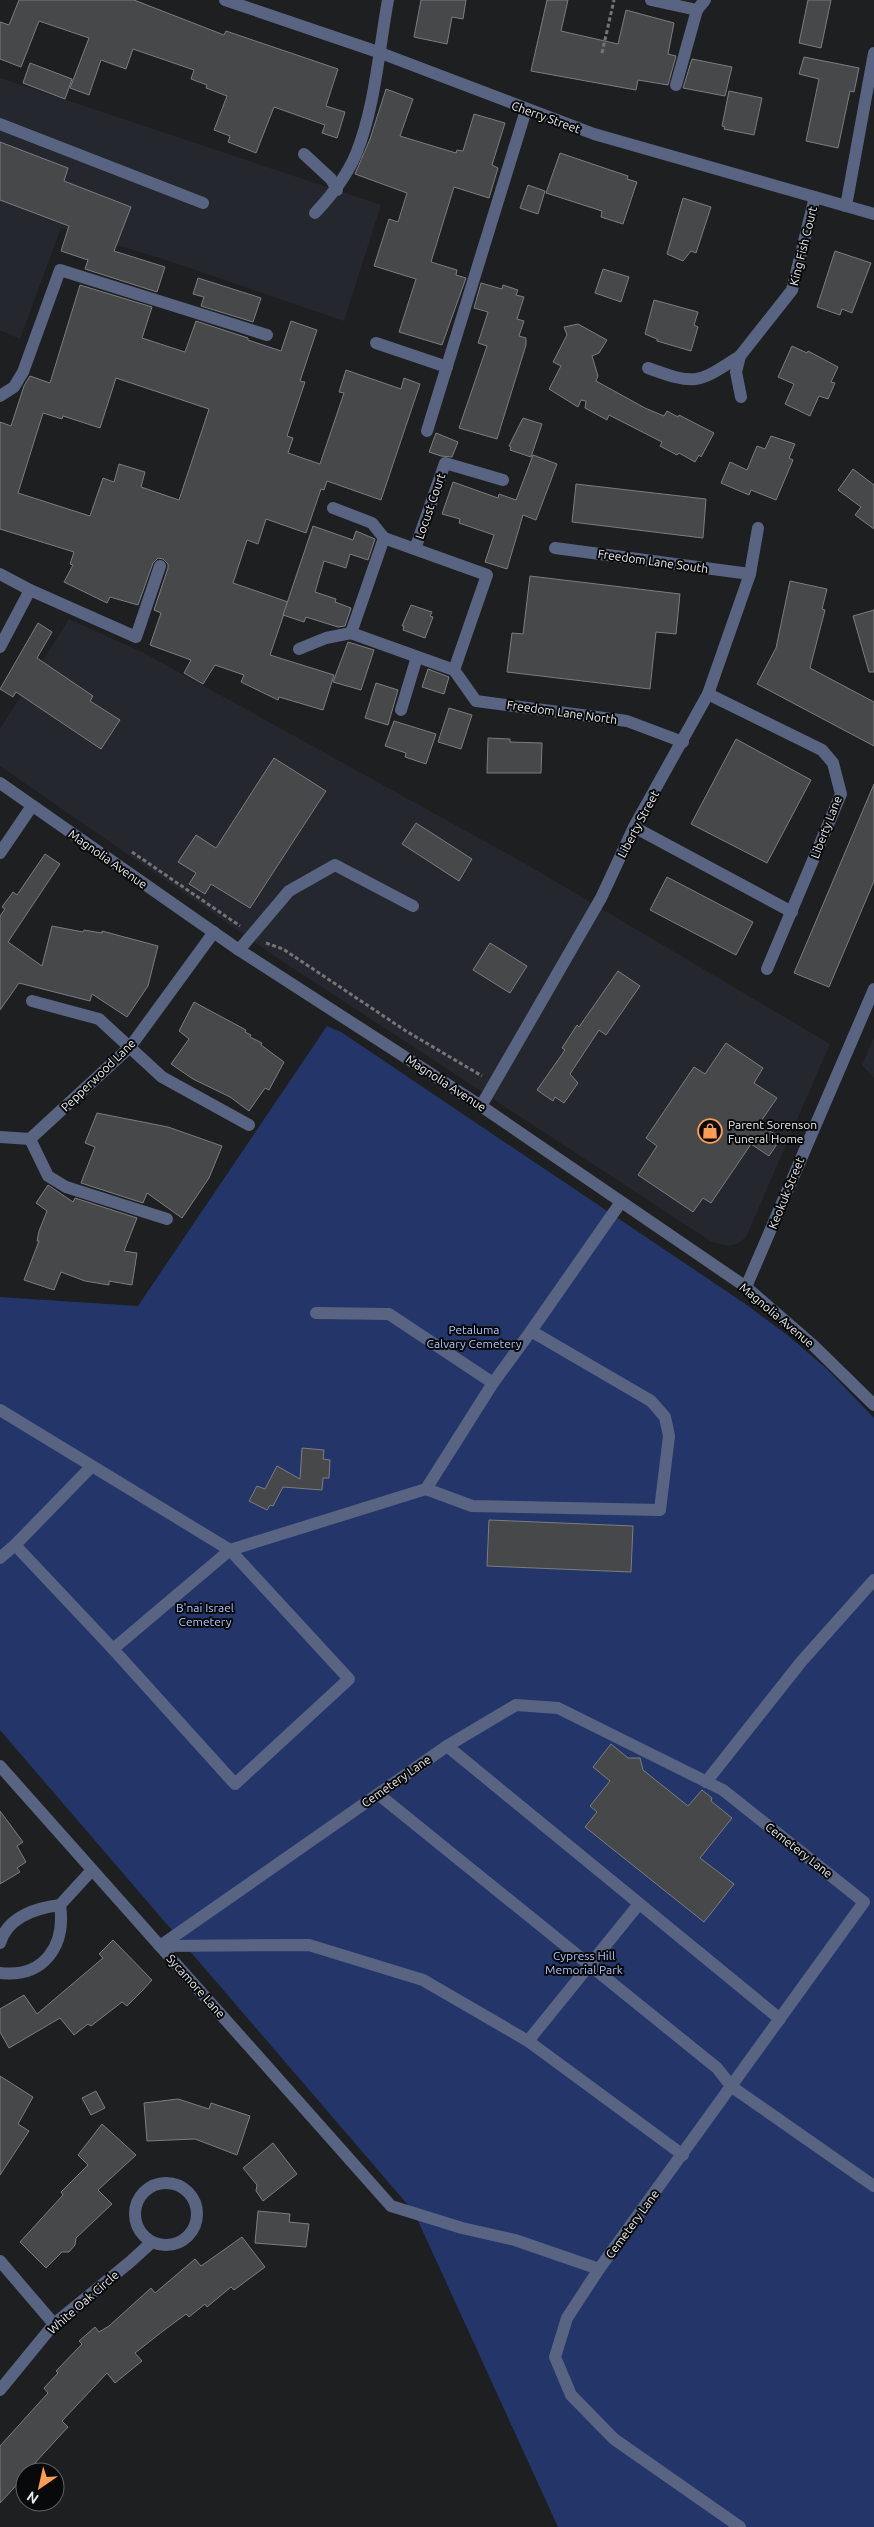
<svg xmlns="http://www.w3.org/2000/svg" width="874" height="2527" font-family="Ubuntu,sans-serif">
	<style>
		.built { fill: #24272e }
		.green { fill: #243669 }
		.building { fill: #47484a; stroke: #7c7d80; fill-rule: evenodd }
		.lines { fill: none; stroke-linecap: round; stroke-linejoin: round }
		.path { stroke: #747577; stroke-width: 3; stroke-dasharray: 4 2.5; stroke-linecap: butt }
		.minor { stroke: #586482; stroke-width: 12 }
		.labels { text-anchor: middle; dominant-baseline: central; stroke-width: 4; stroke-linejoin: round; paint-order: stroke }
		.street-label { font-size: 12px; fill: #eaeaec; stroke: #08090a }
		.poi-label { font-size: 12px; fill: #eaeaec; stroke: #08090a; text-anchor: start }
		.park-label { font-size: 12px; fill: #acc3fc; stroke: #08090a }
	</style>
	<rect width="100%" height="100%" fill="#1e1f21"/>
	<g class="built">
		<polygon points="0,78 381,205 344,321 166,260 61,228 20,339 0,330"/>
		<polygon points="69,619 144,653 526,864 830,1044 746,1237 739,1243 729,1246 712,1242 282,961 0,766 0,729"/>
		<polygon points="874,1037 874,1078 862,1065"/>
	</g>
	<polygon class="green" points="327,1026 341,1032 744,1303 786,1334 827,1369 874,1418 874,2527 558,2527 414,2212 0,1730 0,1297 138,1306"/>
	<g class="building">
		<polygon points="19,0 134,0 224,35 226,31 338,69 326,106 345,112 337,138 322,133 325,125 274,107 256,153 228,142 230,136 214,130 227,96 206,88 207,85 191,79 194,70 133,49 126,69 101,60 89,95 70,88 89,38 39,21 21,67 0,59 0,22 9,25"/>
		<polygon points="421,0 466,0 463,19 452,17 447,44 414,37"/>
		<polygon points="547,0 568,0 561,31 618,44 626,10 674,23 668,54 676,56 668,85 638,80 636,90 531,71"/>
		<polygon points="808,0 831,0 821,48 799,43"/>
		<polygon points="804,57 859,68 854,92 850,91 838,148 806,141 819,79 799,74"/>
		<polygon points="692,59 732,67 725,96 683,88"/>
		<polygon points="30,63 72,79 65,99 23,83"/>
		<polygon points="386,89 413,99 400,136 456,153 457,150 463,151 474,114 505,123 492,165 498,168 489,198 454,187 431,262 457,270 456,275 466,278 442,345 399,332 416,279 374,266 389,219 398,222 407,193 355,174 370,139"/>
		<polygon points="729,91 762,98 754,135 724,129 725,127 722,126"/>
		<polygon points="0,142 68,168 64,181 131,207 114,251 165,267 157,292 85,269 88,260 61,251 69,226 0,200"/>
		<polygon points="560,153 628,176 627,179 637,182 623,224 601,217 602,211 546,193"/>
		<polygon points="528,185 545,191 538,214 520,208"/>
		<polygon points="683,198 711,207 696,253 691,251 683,261 667,254"/>
		<polygon points="835,251 871,263 852,313 842,309 840,315 817,307"/>
		<polygon points="603,269 629,277 621,302 595,293"/>
		<polygon points="198,278 261,298 253,322 201,306 204,297 193,294"/>
		<polygon points="481,283 502,289 503,285 518,290 516,295 524,297 517,319 524,321 519,336 526,338 526,345 497,439 459,428 487,346 478,343 488,312 474,308"/>
		<path d="M80,285l72,22 -10,31 43,14 11,-31 52,17v2l33,11 10,-30 26,9 -17,51 5,1 -18,54 6,2 -5,15 32,11 24,-71 -5,-1 7,-22 55,19 3,-11 16,6 -39,116 -54,-19 -3,9 -3,-1 -15,44 -40,-14 -8,25 -11,-4 -14,43 55,19 -18,53 64,20 -11,35 -44,-13 -1,3 -37,-18 3,-7 -29,-10 -12,19 -19,-11 7,-13 -41,-15 11,-32 -7,-3 14,-42v-4l-5,-5 -5,-1 -5,5 -15,42 -28,-8 -3,6 -43,-21 9,-17 -3,-1 4,-12 -74,-23v-107l11,4 13,-40 6,-10 20,7zM116,378l93,31 -30,91 -38,-13 4,-15 -26,-8 -5,18 -11,-4 -13,38 -72,-23 25,-80 19,6 1,-3 37,12z"/>
		<polygon points="654,300 698,312 694,325 698,327 691,351 657,341 657,339 645,334"/>
		<polygon points="578,324 607,340 599,353 592,356 598,376 596,381 645,408 664,416 667,411 678,417 679,415 714,433 701,457 699,455 695,462 679,453 677,455 660,446 662,442 609,415 607,420 585,408 586,401 581,400 578,407 549,389 561,366 553,362 567,335 564,327"/>
		<polygon points="792,346 807,353 808,351 838,367 831,382 835,383 828,399 819,396 810,416 785,404 794,384 778,377"/>
		<polygon points="523,418 542,424 531,457 510,450 511,447 509,446"/>
		<polygon points="436,433 458,442 452,457 441,456 429,452"/>
		<polygon points="771,436 795,444 789,458 793,460 776,500 751,490 749,495 721,483 730,462 747,470 757,446 765,449"/>
		<polygon points="533,455 557,464 536,520 523,515 507,569 485,562 494,535 459,523 460,519 442,514 453,482 498,498 499,494 516,500"/>
		<polygon points="853,469 874,485 874,529 855,515 861,507 838,490"/>
		<polygon points="576,484 706,499 703,538 572,522"/>
		<polygon points="313,526 353,540 356,531 375,539 368,560 350,554 346,568 324,561 315,592 336,599 335,602 351,608 345,626 338,627 306,617 304,622 283,615"/>
		<polygon points="530,576 680,594 676,634 656,632 650,689 507,672 512,633 523,634"/>
		<polygon points="790,581 827,589 822,609 825,610 810,668 874,702 874,746 757,684 776,648"/>
		<polygon points="411,605 432,612 430,616 433,617 425,638 403,630 404,626 402,626"/>
		<polygon points="874,610 874,672 869,672 853,616"/>
		<polygon points="38,623 52,632 37,658 93,696 90,701 120,720 101,749 16,692 13,697 0,689"/>
		<polygon points="348,642 374,650 361,690 333,682"/>
		<polygon points="428,669 449,677 444,694 422,687"/>
		<polygon points="376,683 398,690 388,725 365,718"/>
		<polygon points="449,708 472,715 461,749 438,742"/>
		<polygon points="394,721 436,734 426,764 405,757 406,753 385,746"/>
		<polygon points="488,738 510,739 510,742 542,743 541,773 487,773"/>
		<polygon points="736,739 811,780 767,863 691,824"/>
		<polygon points="274,758 326,791 250,908 211,884 205,894 189,884 196,873 178,862 196,835 216,848"/>
		<polygon points="874,784 874,881 829,987 794,973"/>
		<polygon points="416,823 472,859 459,881 402,844"/>
		<polygon points="45,854 60,864 8,942 42,966 52,926 83,932 84,930 102,933 102,931 158,946 148,986 127,1017 92,994 90,1001 19,983 0,1010 0,916 5,909 2,907 13,892 17,895"/>
		<polygon points="667,877 753,922 736,955 650,910"/>
		<polygon points="490,943 527,966 510,993 473,970"/>
		<polygon points="618,971 640,986 606,1035 599,1030 570,1074 578,1083 564,1103 555,1097 553,1101 537,1090 565,1050 562,1048 577,1025 579,1027"/>
		<polygon points="194,1002 246,1030 245,1032 251,1035 250,1037 262,1043 261,1045 284,1062 269,1090 265,1088 249,1111 230,1097 193,1079 171,1064 189,1039 179,1031"/>
		<polygon points="726,1043 763,1068 754,1083 777,1098 759,1124 781,1138 769,1156 751,1144 711,1203 703,1198 693,1212 638,1175 657,1146 646,1138 694,1067 705,1074"/>
		<polygon points="97,1113 168,1127 222,1146 209,1178 182,1218 147,1193 143,1203 81,1183 95,1147 85,1143"/>
		<polygon points="48,1185 73,1202 75,1198 137,1218 124,1251 137,1253 132,1285 109,1281 109,1285 85,1281 61,1272 54,1290 24,1280 39,1241 37,1241 39,1231 47,1211 36,1203"/>
		<polygon points="302,1448 324,1450 323,1459 330,1460 329,1478 323,1478 322,1490 283,1487 273,1506 270,1505 267,1510 249,1501 257,1486 265,1489 277,1466 300,1479"/>
		<polygon points="489,1520 633,1526 631,1572 487,1566"/>
		<polygon points="611,1744 628,1758 640,1758 643,1770 688,1806 702,1790 712,1798 711,1801 732,1818 700,1858 734,1884 704,1922 585,1827 597,1812 590,1806 610,1781 593,1767"/>
		<polygon points="0,1811 23,1842 17,1846 26,1862 17,1868 20,1872 0,1884"/>
		<polygon points="113,1940 152,1980 142,1991 127,2006 122,2002 91,2026 88,2024 74,2035 60,2018 9,2048 0,2032 0,2009 24,1995 37,2014 103,1958 99,1954"/>
		<polygon points="0,2076 33,2097 18,2124 29,2131 0,2175"/>
		<polygon points="96,2091 105,2108 91,2115 82,2098"/>
		<polygon points="178,2099 209,2109 211,2103 250,2116 237,2155 195,2139 147,2141 144,2103"/>
		<polygon points="102,2124 136,2155 98,2190 112,2204 76,2238 75,2245 69,2252 62,2252 46,2268 20,2242 63,2195 61,2192 88,2165 78,2155"/>
		<polygon points="273,2143 297,2174 263,2201 256,2191 257,2185 243,2168"/>
		<polygon points="258,2211 290,2214 289,2222 309,2224 306,2247 255,2243"/>
		<polygon points="242,2237 265,2267 234,2290 231,2287 207,2307 205,2304 189,2317 186,2314 163,2331 135,2353 142,2361 115,2383 107,2373 62,2421 68,2427 33,2465 34,2466 29,2472 25,2472 25,2476 0,2503 0,2446 48,2393 44,2388 58,2373 56,2371 82,2344 79,2341 95,2327 99,2332 109,2326 151,2288 155,2293 195,2259 201,2266"/>
	</g>
	<g class="lines">
		<g class="path">
			<polyline points="602,53 614,0"/>
			<polyline points="132,852 240,926"/>
			<polyline points="266,943 283,949 406,1031 482,1076"/>
		</g>
		<g class="minor">
			<polyline points="225,0 378,52 594,134 874,214"/>
			<polyline points="651,0 697,10 705,0"/>
			<polyline points="676,85 697,10"/>
			<polyline points="0,124 203,203"/>
			<polyline points="304,154 331,179 337,190"/>
			<polyline points="846,206 874,53"/>
			<path d="M315,213c17,-18 32,-37 41,-59 19,-46 23,-105 32,-154"/>
			<polyline points="376,343 447,367"/>
			<path d="M648,368c49,18 50,15 92,-12"/>
			<polyline points="0,396 14,387 23,372 60,270 267,335"/>
			<polyline points="741,397 736,372 740,356 792,290 815,197"/>
			<polyline points="427,431 526,110"/>
			<polyline points="333,508 372,523 384,538"/>
			<polygon points="384,538 487,575 454,670 351,633"/>
			<polyline points="555,548 750,574"/>
			<polyline points="415,549 445,463 503,480"/>
			<polyline points="0,574 30,590"/>
			<polyline points="0,647 30,590 136,637 160,566"/>
			<polyline points="299,649 326,638 351,633"/>
			<polyline points="454,670 476,701 627,721 683,742"/>
			<polyline points="708,694 822,750 833,763 841,794 767,969"/>
			<polyline points="401,710 417,657"/>
			<polyline points="0,783 239,950 481,1106 746,1287 814,1346 874,1405"/>
			<polyline points="634,827 792,912"/>
			<polyline points="0,853 32,806"/>
			<polyline points="239,950 289,891 335,865 413,906"/>
			<polyline points="32,1001 99,1019 162,1077 249,1125"/>
			<polyline points="481,1106 601,898 634,827 708,694 750,574 758,528"/>
			<polyline points="0,1137 30,1139 130,1047 214,932"/>
			<polyline points="30,1139 48,1176 66,1187 167,1219"/>
			<polyline points="746,1287 874,989"/>
			<polyline points="316,1313 389,1314 493,1383"/>
			<polyline points="531,1331 621,1202"/>
			<polyline points="0,1410 230,1550 426,1489 472,1506 660,1510 669,1436 665,1417 651,1401 531,1331 493,1383 426,1489"/>
			<polyline points="15,1545 92,1466"/>
			<polygon points="230,1550 349,1679 235,1784 113,1649"/>
			<polyline points="0,1558 15,1545 113,1649"/>
			<polyline points="447,1746 780,2019"/>
			<polyline points="0,1766 391,2206 462,2228 515,2240 599,2269 864,1902 723,1790 558,1708 516,1705 447,1746 160,1946"/>
			<polyline points="706,1782 801,1662 874,1580"/>
			<polyline points="378,1794 717,2068 732,2087 874,2186"/>
			<path d="M0,1943c8,-27 36,-35 60,-38l32,-35"/>
			<polyline points="160,1946 309,1945 423,1980 528,2041 683,2155"/>
			<path d="M0,1973c44,5 66,-27 60,-68"/>
			<polyline points="528,2041 639,1904"/>
			<circle cx="166" cy="2214" r="31"/>
			<polyline points="0,2261 54,2324"/>
			<polyline points="599,2269 567,2318 555,2357 571,2395 614,2439 740,2527"/>
			<polyline points="0,2390 54,2324 130,2262 152,2242"/>
		</g>
	</g>
	<defs>
		<g id="shop-ring" transform="scale(1.25)"><circle r="9.5" fill="#08090a" stroke="#fc9d53" stroke-width="1.5"/><path d="M-5-2.5h2.3a2.7 3.5 0 0 1 5.4 0H5L5.5 6h-11ZM-1.5-2.5h3a1.5 2.3 0 0 0-3 0Z" fill="#fc9d53"/></g>
	</defs>
	<g fill-rule="evenodd">
		<use href="#shop-ring" x="710" y="1131"/>
	</g>
	<g class="labels">
		<g class="street-label">
			<text transform="translate(546 117) rotate(20)">Cherry Street</text>
			<text transform="translate(803 246) rotate(-76)">King Fish Court</text>
			<text transform="translate(430 506) rotate(-71)">Locust Court</text>
			<text transform="translate(653 561) rotate(8)">Freedom Lane South</text>
			<text transform="translate(562 712) rotate(8)">Freedom Lane North</text>
			<text transform="translate(638 824) rotate(-62)">Liberty Street</text>
			<text transform="translate(826 827) rotate(-69)">Liberty Lane</text>
			<text transform="translate(108 859) rotate(35)">Magnolia Avenue</text>
			<text transform="translate(98 1075) rotate(-44)">Pepperwood Lane</text>
			<text transform="translate(446 1083) rotate(33)">Magnolia Avenue</text>
			<text transform="translate(786 1193) rotate(-68)">Keokuk Street</text>
			<text transform="translate(777 1315) rotate(40)">Magnolia Avenue</text>
			<text transform="translate(396 1781) rotate(-35)">Cemetery Lane</text>
			<text transform="translate(799 1850) rotate(38)">Cemetery Lane</text>
			<text transform="translate(196 1986) rotate(48)">Sycamore Lane</text>
			<text transform="translate(632 2224) rotate(-54)">Cemetery Lane</text>
			<text transform="translate(83 2302) rotate(-41)">White Oak Circle</text>
		</g>
		<g class="poi-label">
			<text x="728" y="1124">Parent Sorenson<tspan x="728" dy="14">Funeral Home</tspan></text>
		</g>
		<g class="park-label">
			<text x="474" y="1329">Petaluma<tspan x="474" dy="14">Calvary Cemetery</tspan></text>
			<text x="205" y="1607">B'nai Israel<tspan x="205" dy="14">Cemetery</tspan></text>
			<text x="584" y="1955">Cypress Hill<tspan x="584" dy="14">Memorial Park</tspan></text>
		</g>
	</g>
	<g transform="translate(40 2487) rotate(214)"><circle r="24" fill="#08090a" stroke="#626364"/>
	<path d="M0-4L9 19L0 12L-9 19Z" fill="#fc9d53"/>
	<text y="-8" font-size="14" font-weight="bold" text-anchor="middle" fill="#eaeaec">N</text>
	</g>
</svg>
